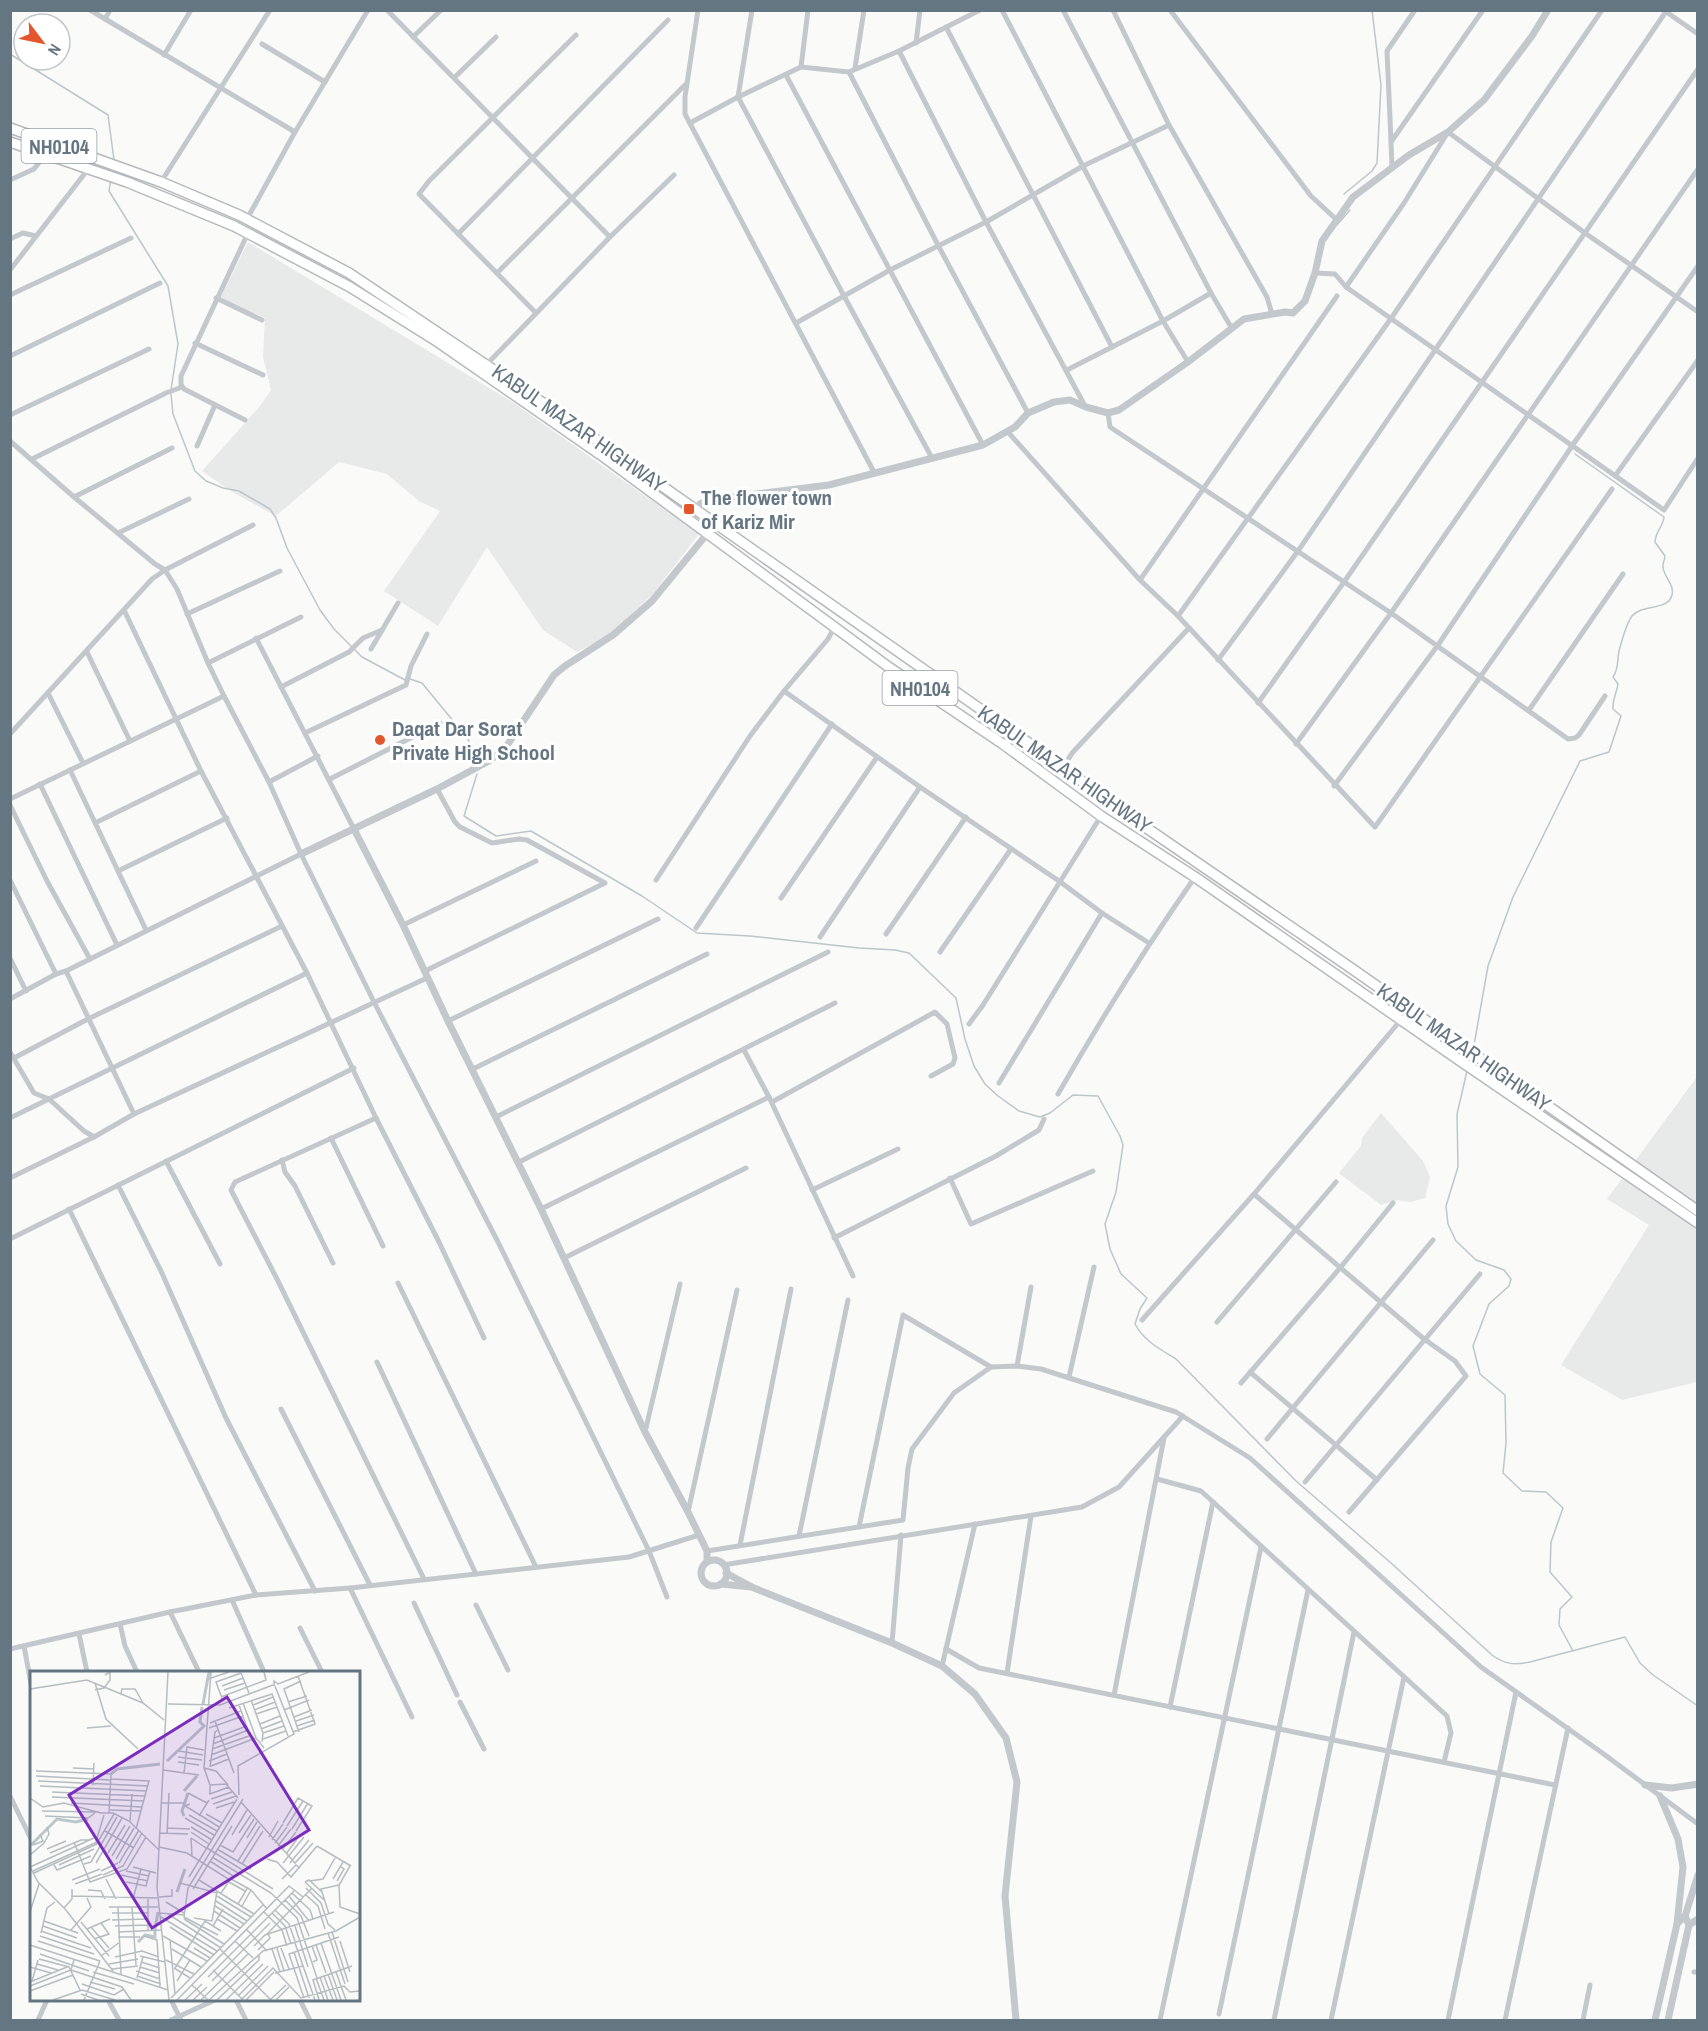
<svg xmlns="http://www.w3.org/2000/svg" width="1708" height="2031" font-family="'Archivo Narrow',sans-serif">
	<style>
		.built { fill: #e8e9e9 }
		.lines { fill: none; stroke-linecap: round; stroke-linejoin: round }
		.stream { stroke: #bbc7cb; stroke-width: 1.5 }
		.trunk-casing { stroke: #b4b9bd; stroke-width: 12 }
		.minor { stroke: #c3c8cc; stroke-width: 5 }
		.tertiary { stroke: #c3c8cc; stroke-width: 7 }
		.trunk { stroke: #fff; stroke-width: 9 }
		.poi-dot { fill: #e4572e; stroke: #fff; stroke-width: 2 }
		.labels { text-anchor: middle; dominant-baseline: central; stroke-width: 6; stroke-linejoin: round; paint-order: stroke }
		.shield { fill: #fff; stroke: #939fa8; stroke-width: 1.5 }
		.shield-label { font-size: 20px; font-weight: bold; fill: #657683 }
		.street-label { font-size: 21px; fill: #657683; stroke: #fff }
		.poi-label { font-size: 21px; font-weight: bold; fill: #657683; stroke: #fff; text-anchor: start }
		.inset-river { fill: none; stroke: #bbc7cb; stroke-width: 3 }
		.inset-road { fill: none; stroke: #b5bdc2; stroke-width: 1.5 }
		.view { fill: #7b2cbf; fill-opacity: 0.15; stroke: #7b2cbf; stroke-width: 3 }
		.inset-edge { fill: none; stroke: #657683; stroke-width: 3 }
	</style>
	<rect width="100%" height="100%" fill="#fafaf8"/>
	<g class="built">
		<polygon points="248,242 511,401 699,534 652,595 606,637 577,652 543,630 487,547 438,626 384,591 440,511 419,501 387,474 339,462 276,516 229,490 202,471 260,406 271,390 263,357 265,318 220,299"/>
		<polygon points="1697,1077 1697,1382 1622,1400 1561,1365 1649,1225 1607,1199"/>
		<polygon points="1381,1113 1423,1161 1430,1177 1425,1198 1410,1202 1398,1200 1381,1205 1339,1173 1361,1146 1362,1138"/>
	</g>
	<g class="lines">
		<g class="stream">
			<polyline points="10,54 108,115 114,160"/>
			<polyline points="111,179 109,191 168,286 178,344 171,390"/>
			<polyline points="1344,194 1372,171 1377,163 1381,85 1372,10"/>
			<polyline points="1337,225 1350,210"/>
			<polyline points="171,394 173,414 195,471 206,481 223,488 239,491 270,509 276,518 287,548 320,610 334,629 362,657 405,680"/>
			<polyline points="410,679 422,683 468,739 476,759"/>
			<path d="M477,774l-13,42 32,20 35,-5 111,65 55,37 53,3 109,12 36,2 14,3 47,45 9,41 9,27 11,18 13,12 21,15 21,6 10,-4 23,-18 25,1 22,40 3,9 -7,47 -11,32 5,25 11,25 26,24 -7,11 -5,15c9,17 25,25 41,35l120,122 95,82 101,92c14,10 22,10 38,7l95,-25 15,26 13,12 45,31"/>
			<path d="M1474,1045l14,-79 25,-69 67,-136 29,-9 12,-36 -8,-7c-1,-10 4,-16 5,-25l-5,-7c6,-8 4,-17 6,-26 3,-11 7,-27 13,-35 10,-12 36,-5 40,-21 3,-11 -10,-19 -9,-30 0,-3 2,-6 2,-9l-10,-14c1,-12 8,-15 9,-25l-89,-63"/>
			<polyline points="1467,1071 1457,1114 1458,1167 1446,1206 1448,1224 1456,1241 1476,1260 1504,1270 1511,1279 1509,1286 1489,1304 1473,1346 1480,1374 1505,1395 1506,1443 1503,1473 1522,1491 1546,1492 1563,1508 1551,1542 1550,1572 1572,1597 1560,1609 1559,1625 1573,1651"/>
		</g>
		<g class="trunk-casing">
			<g id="trunk">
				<polyline points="10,128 161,182 239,215 349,273 555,411 1063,767 1116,807 1351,968 1698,1211"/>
				<polyline points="10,142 127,182 234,226 350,287 438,342 601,455 890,668 1003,744 1101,816 1195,877 1459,1060 1698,1223"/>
			</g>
		</g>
		<g class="minor">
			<polyline points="90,10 295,132"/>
			<polyline points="387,10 610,237"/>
			<polyline points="698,10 685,97 685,114 875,474"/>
			<polyline points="752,10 738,97 844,296 932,458"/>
			<polyline points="1002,10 1163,321 1188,362"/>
			<polyline points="1063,10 1211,293 1231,327"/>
			<polyline points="1113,10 1169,125 1267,297 1272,314"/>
			<polyline points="1170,10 1311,196 1337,220"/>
			<polyline points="1665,11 1698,34"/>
			<polyline points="105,19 110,10"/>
			<polyline points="946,27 1112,347"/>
			<polyline points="413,37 441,10"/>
			<polyline points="916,43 920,10"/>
			<polyline points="262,44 325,82"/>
			<polyline points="899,51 986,222 1085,406"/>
			<polyline points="164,55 191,10"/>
			<polyline points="801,67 808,10"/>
			<polyline points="855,68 864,10"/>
			<polyline points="849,72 939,247 1028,413"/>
			<polyline points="786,75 983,445"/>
			<polyline points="454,78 496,37"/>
			<polyline points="690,123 738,97 801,67 849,72 899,51 980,10"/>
			<polyline points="1391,141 1387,51 1415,10"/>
			<polyline points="1392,168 1391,142 1483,10"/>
			<polyline points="10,180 34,169 46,154"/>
			<polyline points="161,182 270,10"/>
			<polyline points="247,219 295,132 368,10"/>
			<polyline points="458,234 668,20"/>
			<polyline points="10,239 23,233 36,236"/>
			<polyline points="10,270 89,168"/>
			<polyline points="497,273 686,84"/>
			<polyline points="1315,273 1335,274 1346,287 1664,510 1698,458"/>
			<polyline points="1346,287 1404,203 1448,132 1585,233 1698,312"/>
			<polyline points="10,295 131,238"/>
			<polyline points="216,298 262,320"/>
			<polyline points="536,313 419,194 429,181 576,35"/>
			<polyline points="796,323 890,270 986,222 1083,166 1169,125"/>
			<polyline points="195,343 263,375"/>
			<polyline points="10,356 160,283"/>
			<polyline points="487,364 610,237 674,175"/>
			<polyline points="1067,370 1163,321 1211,293"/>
			<polyline points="1108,413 1110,427 1391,613 1568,739 1575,738 1579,735 1605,696"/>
			<polyline points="10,415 149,349"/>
			<polyline points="245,420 184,389 181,385 181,376 248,233"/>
			<polyline points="1007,431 1140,580 1178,616 1375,827 1612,489"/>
			<polyline points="10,441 74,497 155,564 165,570 177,589 208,663 224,696 269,782 301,854 374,1002 498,1242 649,1551 667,1597"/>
			<polyline points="197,446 215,405"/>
			<polyline points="32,459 166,393 182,387"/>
			<polyline points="1615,476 1698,360"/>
			<polyline points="74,497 172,448"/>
			<polyline points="118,533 189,499"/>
			<polyline points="1140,580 1337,296"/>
			<polyline points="124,610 201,771 307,973 376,1118 439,1242 484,1338"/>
			<polyline points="187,614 280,571"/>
			<polyline points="1178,616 1392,317 1602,10"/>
			<polyline points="256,638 354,829"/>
			<polyline points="371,649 398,603"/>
			<polyline points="87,652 130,741"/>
			<polyline points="1218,660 1298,551 1667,10"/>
			<polyline points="208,663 301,617"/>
			<polyline points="281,687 349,652 363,638 382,630"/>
			<polyline points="784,691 920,787 1059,881 1102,913 1149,943"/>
			<polyline points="48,693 83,763"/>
			<polyline points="1258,703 1344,582 1698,69"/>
			<polyline points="1529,710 1623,574"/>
			<polyline points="305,733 406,685 411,666 427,634"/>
			<polyline points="10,734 152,579 165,570 253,525"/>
			<polyline points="1296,744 1391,613 1698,169"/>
			<polyline points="1063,767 1073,752 1189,628"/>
			<polyline points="70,770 146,930"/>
			<polyline points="330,779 440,723"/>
			<polyline points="269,782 318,756"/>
			<polyline points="40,784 117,945"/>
			<polyline points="1334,786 1438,645 1572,446 1698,266"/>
			<polyline points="10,799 224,696"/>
			<polyline points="10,805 47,881 90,959"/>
			<polyline points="95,823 201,771"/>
			<polyline points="118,871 227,818"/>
			<polyline points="10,880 56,974"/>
			<polyline points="656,880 750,736 784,691 828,639 834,628"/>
			<polyline points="781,898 877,757"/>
			<polyline points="403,925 536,861"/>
			<polyline points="696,928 832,724"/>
			<polyline points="886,934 966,817"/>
			<polyline points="820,937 920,787"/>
			<polyline points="940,952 1011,849"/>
			<polyline points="10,958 26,991"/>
			<polyline points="66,971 134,1114"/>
			<polyline points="425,971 605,883 527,840 519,839 492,843 460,827 455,822 437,789"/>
			<polyline points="10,999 56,974 66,971 301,854"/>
			<polyline points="448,1021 658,919"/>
			<polyline points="969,1024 983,1005 1101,816"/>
			<polyline points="744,1050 769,1097 853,1276"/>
			<polyline points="10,1052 34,1093 49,1099 84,1131 94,1137"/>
			<polyline points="14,1058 88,1019 282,926"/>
			<polyline points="473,1069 707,954"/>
			<polyline points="999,1083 1102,913"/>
			<path d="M1058,1094c43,-75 88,-147 137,-217"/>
			<polyline points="772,1102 935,1012 947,1024 955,1058 953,1064 931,1076"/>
			<polyline points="496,1117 828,952"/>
			<polyline points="10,1118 307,973"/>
			<polyline points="376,1118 235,1182 231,1190 277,1279 424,1579"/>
			<polyline points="331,1138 383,1246"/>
			<polyline points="282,1160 285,1172 295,1186 333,1263"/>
			<polyline points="166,1161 220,1264"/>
			<polyline points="519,1162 835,1003"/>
			<polyline points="10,1178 94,1137 134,1114 427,978"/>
			<polyline points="950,1178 971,1224 1093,1171"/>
			<polyline points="118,1185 161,1271 226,1418 315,1591"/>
			<polyline points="812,1190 898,1149"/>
			<polyline points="1254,1194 1424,1339 1455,1361 1466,1376 1349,1512"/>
			<polyline points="69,1209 256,1595"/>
			<polyline points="541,1209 769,1097"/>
			<polyline points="834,1238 996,1156 1039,1130 1044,1119"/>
			<polyline points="10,1239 354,1068"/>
			<polyline points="564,1258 746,1168"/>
			<polyline points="398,1283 536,1567"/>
			<polyline points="1142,1320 1254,1194 1400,1021"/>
			<polyline points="1217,1322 1336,1182"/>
			<polyline points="377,1362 476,1574"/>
			<polyline points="1017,1366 1031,1287"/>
			<polyline points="1250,1372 1377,1480"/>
			<polyline points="1069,1377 1094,1267"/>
			<polyline points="1241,1383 1340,1268 1393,1203"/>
			<polyline points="281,1409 370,1585"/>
			<polyline points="645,1432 680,1284"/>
			<polyline points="1267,1439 1433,1240"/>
			<polyline points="1157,1479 1201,1491 1447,1716 1451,1733 1444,1762"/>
			<polyline points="1305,1482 1480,1274"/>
			<polyline points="688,1512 737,1290"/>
			<polyline points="859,1527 903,1315 991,1367"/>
			<polyline points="799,1536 848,1300"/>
			<polyline points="740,1545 791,1289"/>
			<polyline points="707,1551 903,1520 908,1468 912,1449 954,1393 991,1367 1017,1366 1041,1369 1176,1412 1250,1458 1481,1667 1601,1752 1698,1824"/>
			<polyline points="723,1565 1082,1507 1119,1487 1183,1416"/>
			<polyline points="350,1588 412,1717"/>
			<polyline points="232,1600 264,1672"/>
			<polyline points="414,1603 457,1695"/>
			<polyline points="476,1605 508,1670"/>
			<polyline points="170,1612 199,1672"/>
			<polyline points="120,1624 125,1646 137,1672"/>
			<polyline points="300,1628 322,1672"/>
			<polyline points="79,1634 87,1672"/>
			<polyline points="892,1643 901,1535"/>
			<polyline points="24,1646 32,1689"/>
			<polyline points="10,1649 170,1612 256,1595 350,1588 629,1557 699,1535"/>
			<polyline points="946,1649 979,1668 1555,1785"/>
			<polyline points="942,1666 975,1524"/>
			<polyline points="1007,1673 1031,1516"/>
			<polyline points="1114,1695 1164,1438"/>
			<polyline points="460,1702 484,1749"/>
			<polyline points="1170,1707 1213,1502"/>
			<polyline points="10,1796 32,1841"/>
			<polyline points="1694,1972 1698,1972"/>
			<polyline points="108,2000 119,2020"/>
			<polyline points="171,2000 181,2020"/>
			<polyline points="236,2000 246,2020"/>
			<polyline points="300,2000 310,2020"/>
			<polyline points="1219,2014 1308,1590"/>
			<polyline points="38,2020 47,2000"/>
			<polyline points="171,2020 215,2000"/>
			<polyline points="1160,2020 1261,1547"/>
			<polyline points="1274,2020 1354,1632"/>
			<polyline points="1331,2020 1404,1677"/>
			<polyline points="1448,2020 1516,1692"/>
			<polyline points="1505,2020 1568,1728"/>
			<polyline points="1583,2020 1590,1985"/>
		</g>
		<g class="tertiary">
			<polyline points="687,519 700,504 708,500 829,485 983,445 1015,427 1028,413 1054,402 1070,400 1086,407 1108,413 1119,410 1188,362 1244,319 1285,312 1293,313 1305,301 1315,273 1322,241 1353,197 1409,155 1448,132 1484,100 1532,36 1548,10"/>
			<polyline points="354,829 403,925 448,1021 541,1209 645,1432 688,1512 707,1551 707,1562"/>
			<polyline points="301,854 437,789 489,761 504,750 554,675 565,666 613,635 652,601 716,523"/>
			<circle cx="714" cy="1573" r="13"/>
			<polyline points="726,1573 754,1588 892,1643 942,1666 975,1694 1006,1738 1017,1782 1005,1896 1016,2020"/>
			<polyline points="721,1584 751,1587"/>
			<polyline points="1645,1785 1672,1788 1698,1784"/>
			<polyline points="1660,1796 1678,1839 1683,1867 1677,1924"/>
			<polyline points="1689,1925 1698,1919"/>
			<polyline points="1655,2020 1677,1924 1685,1916 1698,1875"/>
			<polyline points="1668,2020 1689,1925 1685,1916"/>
		</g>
		<use href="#trunk" class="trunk"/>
	</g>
	<g class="poi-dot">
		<rect x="683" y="503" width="12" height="12" rx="3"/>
		<circle cx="380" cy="740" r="6"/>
	</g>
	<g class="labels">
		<g class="shield">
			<rect x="21.5" y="129" width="75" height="34" rx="4.5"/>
			<rect x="882.5" y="671" width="75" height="34" rx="4.5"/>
		</g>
		<g class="shield-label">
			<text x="59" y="146">NH0104</text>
			<text x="920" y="688">NH0104</text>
		</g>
		<g class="street-label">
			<text transform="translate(579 428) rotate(35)">KABUL MAZAR HIGHWAY</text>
			<text transform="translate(1065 769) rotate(35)">KABUL MAZAR HIGHWAY</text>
			<text transform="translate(1464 1047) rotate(35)">KABUL MAZAR HIGHWAY</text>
		</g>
		<g class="poi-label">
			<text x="701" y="497">The flower town<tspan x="701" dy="24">of Kariz Mir</tspan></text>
			<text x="392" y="728">Daqat Dar Sorat<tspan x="392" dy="24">Private High School</tspan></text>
		</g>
	</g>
	<g transform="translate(30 1671)">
		<rect width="330" height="330" fill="#fafaf8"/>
		<path class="inset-river" d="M173,33l6,-32M172,36l-2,15 5,5M137,90l36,-34M81,103l6,-5 43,-5M154,120l13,-15M154,145l-2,-5 6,-18M1,174l26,-26 19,3 12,-3M147,221l8,-23M125,259l3,-18M108,271l7,-7 10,2v-6"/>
		<path class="inset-road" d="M138,1l-11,215 12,113M181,1l-7,96 6,17 16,-1 12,14M211,2l8,20M178,8l21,-7M65,12l11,36 32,30M192,15l21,-8M244,15v-5l4,3 31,-12M0,18l57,-9 56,23 21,17M65,19l9,-2 6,-8v-8l-5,3M194,19l21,-7M91,23l1,-5h13l8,14M191,26l45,-17 -2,-8M221,29l12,33 -1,9M193,30l-7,-19 25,-9M258,31l19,-6M213,32l13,35 8,10M138,33l52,1 53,-20M209,34l10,28M223,34l20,-8M199,37l43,-14 16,42M224,39l21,-8M254,39l25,-10M226,43l21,-7M264,46l18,-7M185,50l19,52M266,50l18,-6M180,52l31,-12M230,53l20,-8M267,55l18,-6M57,57l24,-2M179,57l34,-12M231,58l21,-8M263,61l22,-8 -17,-48M269,61l-15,-43 17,-8M233,62l21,-7M184,67l33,-12M233,68l23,-8M183,73l35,-14M182,78l37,-13M149,80l24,4M181,84l45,-17M148,86l24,3M179,90l18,-7M148,91l21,3M181,95l18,-7M180,96l5,-35 3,-2M43,97l21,1M174,97l12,3 12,14M133,99l36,5M6,100l75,3 -2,39M154,102l3,-26 17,3M6,105l74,4M81,108l38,2 -13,48M8,110l110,5M63,114l1,-22M10,115l107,5M180,115v8l19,-7M22,121l93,4M158,122l19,10M209,124l-1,-29 56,-32 -19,-48M22,126l92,4M0,127l13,9 21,-4 37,10h12l16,8 30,29M181,128l21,-7M211,131l54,61 18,-20M41,132l71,4M132,132h22M160,133l-5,2 15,9M183,133l23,-8M186,137l18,-6M80,139l31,1M12,140l55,1M176,143l16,9M159,144l28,16M170,144l19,12M15,145l43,2 7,-5M169,145l10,-16M155,147l29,17M100,151l2,-28M253,152l15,-25 14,8 -16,25M257,155l16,-25M161,156l21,13M137,157l23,1M262,158l16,-26M75,160l29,17M161,161l18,12M130,162l28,1M209,162l12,-18M137,163l2,-41M202,164l15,-25M239,166l9,-16M161,167l1,18M161,167l15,10M217,167l10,-16M242,169l11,-16M44,171l16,40 37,-13 19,-32M245,172l12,-16M3,174l10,-4 -3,-7M66,174l18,-31M190,174l13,7 21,-33M248,175l13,-17M287,175l34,20M129,176l28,6 43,27 -9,13M177,177l66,41M17,178l19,-8M187,178l34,20M252,179l14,-18M20,182l31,-13h9M78,182l17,-28M256,183l14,-19M0,184l14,-12 5,-9 -2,-7M82,185l18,-30M182,186l59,36 26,25 20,60M86,188l18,-31M237,188l10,3 14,15 26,-31M180,190l23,15M208,190l22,-35M66,192l26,-45M89,192l20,-33M253,192l21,-26M260,192l19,-23M54,193l7,-2 26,-45M212,193l21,-33M24,194l3,5 34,-14M29,194l35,-16M320,195l-11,19 1,22 20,7M0,196l8,15 28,28 47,61M0,196l64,-29M103,196l23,6M3,200l62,-28M71,200l17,-8M96,200l23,5M4,202l61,-28 9,-30M73,204l20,-9 19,-33M91,204l27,6M159,206l48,-78M76,208l10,20M201,208l20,11 16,19M252,208l14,-14 4,3M303,208l10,-17M42,209l28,-11M169,209l55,34M280,210l13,-2 12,-21M307,210l7,-12 -4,-3M96,211l20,4 4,-15M199,211l16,9M275,211l19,18M275,211l4,-2 13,12M150,212l37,10M45,213l27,-10M276,217l15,15 7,21 7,6M163,218l39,-63M58,219l13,1 4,8M262,222l18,17 3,9M275,223l13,12 7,23M42,225l85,2M187,225l34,21M259,225l20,25M129,226l13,-1v-7M103,228l8,-30M118,228v32M255,229l16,16 8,20M186,230l31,20M136,231l18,11M208,233l10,-17M185,235l29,18M212,235l9,-16M79,236h49M88,236l3,67M102,236l4,58M34,237l8,-9v-10M245,239l14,14 6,17M184,240l26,17M0,241l9,-28M234,241l18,18 5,16M82,242h36M130,242l24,2M242,242l13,13 6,18M138,243l53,34M299,243l-8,-25 18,-4M131,246l56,34M164,247l18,3 5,-30M154,248l40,25M187,248l20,12M82,249l36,-1M14,250l34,12M51,251l28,34M13,255l34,12M85,255l33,-1M183,255l10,-17M265,255l13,41M61,256l18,21M140,256l44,28M57,258l23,-10M41,259l20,-23 -4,-9M217,259l20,21M11,260l50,17M88,261l43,-2M302,261l16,50M11,262l6,-25 8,-6M298,262l17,51M237,263l45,-46M188,264l-34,-18 4,-29 55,-89M10,265l54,18M114,265l13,4 3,47M133,265l44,25M88,266h22M64,268l15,-5 -8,-11M140,269l5,54M8,270l62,20M205,270l18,17M310,270l10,31M265,272l20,57M291,272l20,57M0,274l138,45M286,274l10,28M224,275l11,-11 69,-23M282,275l5,14 -4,2M164,277l16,10M247,277l7,23M251,277l8,21M142,278l29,18M190,278l51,51M242,278l8,23M228,279l12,-12 -2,-4M264,281l15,46M10,283l49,17M71,285l19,-14M110,285l25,6M85,286l27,-6 17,6M9,288l30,8 11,23M136,289l28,14M111,291l19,6M7,293l21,6M79,293l29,-5M0,296l21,6M110,296l20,6M144,297l16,10M145,297l30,-47 16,10M82,298l26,-3M41,299l51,17 9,13M183,299l30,30M106,300l24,8M63,301l41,12M306,301l10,28M245,302l28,-7M298,303l9,26M107,305l24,8M294,305l9,24M178,306l86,-86M290,306l8,23M107,307l6,-21M286,307l8,22M2,310l6,-21M147,310l13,-21M182,310l58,-58M0,311l37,-15M60,311l25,7M52,313l32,11 10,-6M162,314l16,15M0,315l41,-16 3,-10M0,320l43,-16M51,323l17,6M209,324l29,-29M141,327l92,-93M274,327l-15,-44 50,-17M212,328l31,-31 28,30 43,-12 6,6 10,-1M23,329l29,-10 33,10M54,329l16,-39M147,329l112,-114 14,11M155,329l17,-16M163,329l14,-13M171,329l47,-46M179,329l54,-49 73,-20 24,-14M187,329l42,-40v-6M196,329l37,-36M216,329l28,-28M240,329l16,-15M246,329l13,-13M289,329l-6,-20 39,-14"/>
		<path class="view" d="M197,26l82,133 -157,98 -83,-133z"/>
		<rect width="330" height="330" class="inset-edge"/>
	</g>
	<rect width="1708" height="2031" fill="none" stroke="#657683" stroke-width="24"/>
	<g transform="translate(42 42) rotate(122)"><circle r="28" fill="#ffffff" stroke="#c1c8cd" stroke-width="1.5"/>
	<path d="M0-4.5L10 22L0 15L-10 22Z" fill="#e4572e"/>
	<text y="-9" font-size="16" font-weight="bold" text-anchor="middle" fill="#657683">N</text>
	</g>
</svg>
